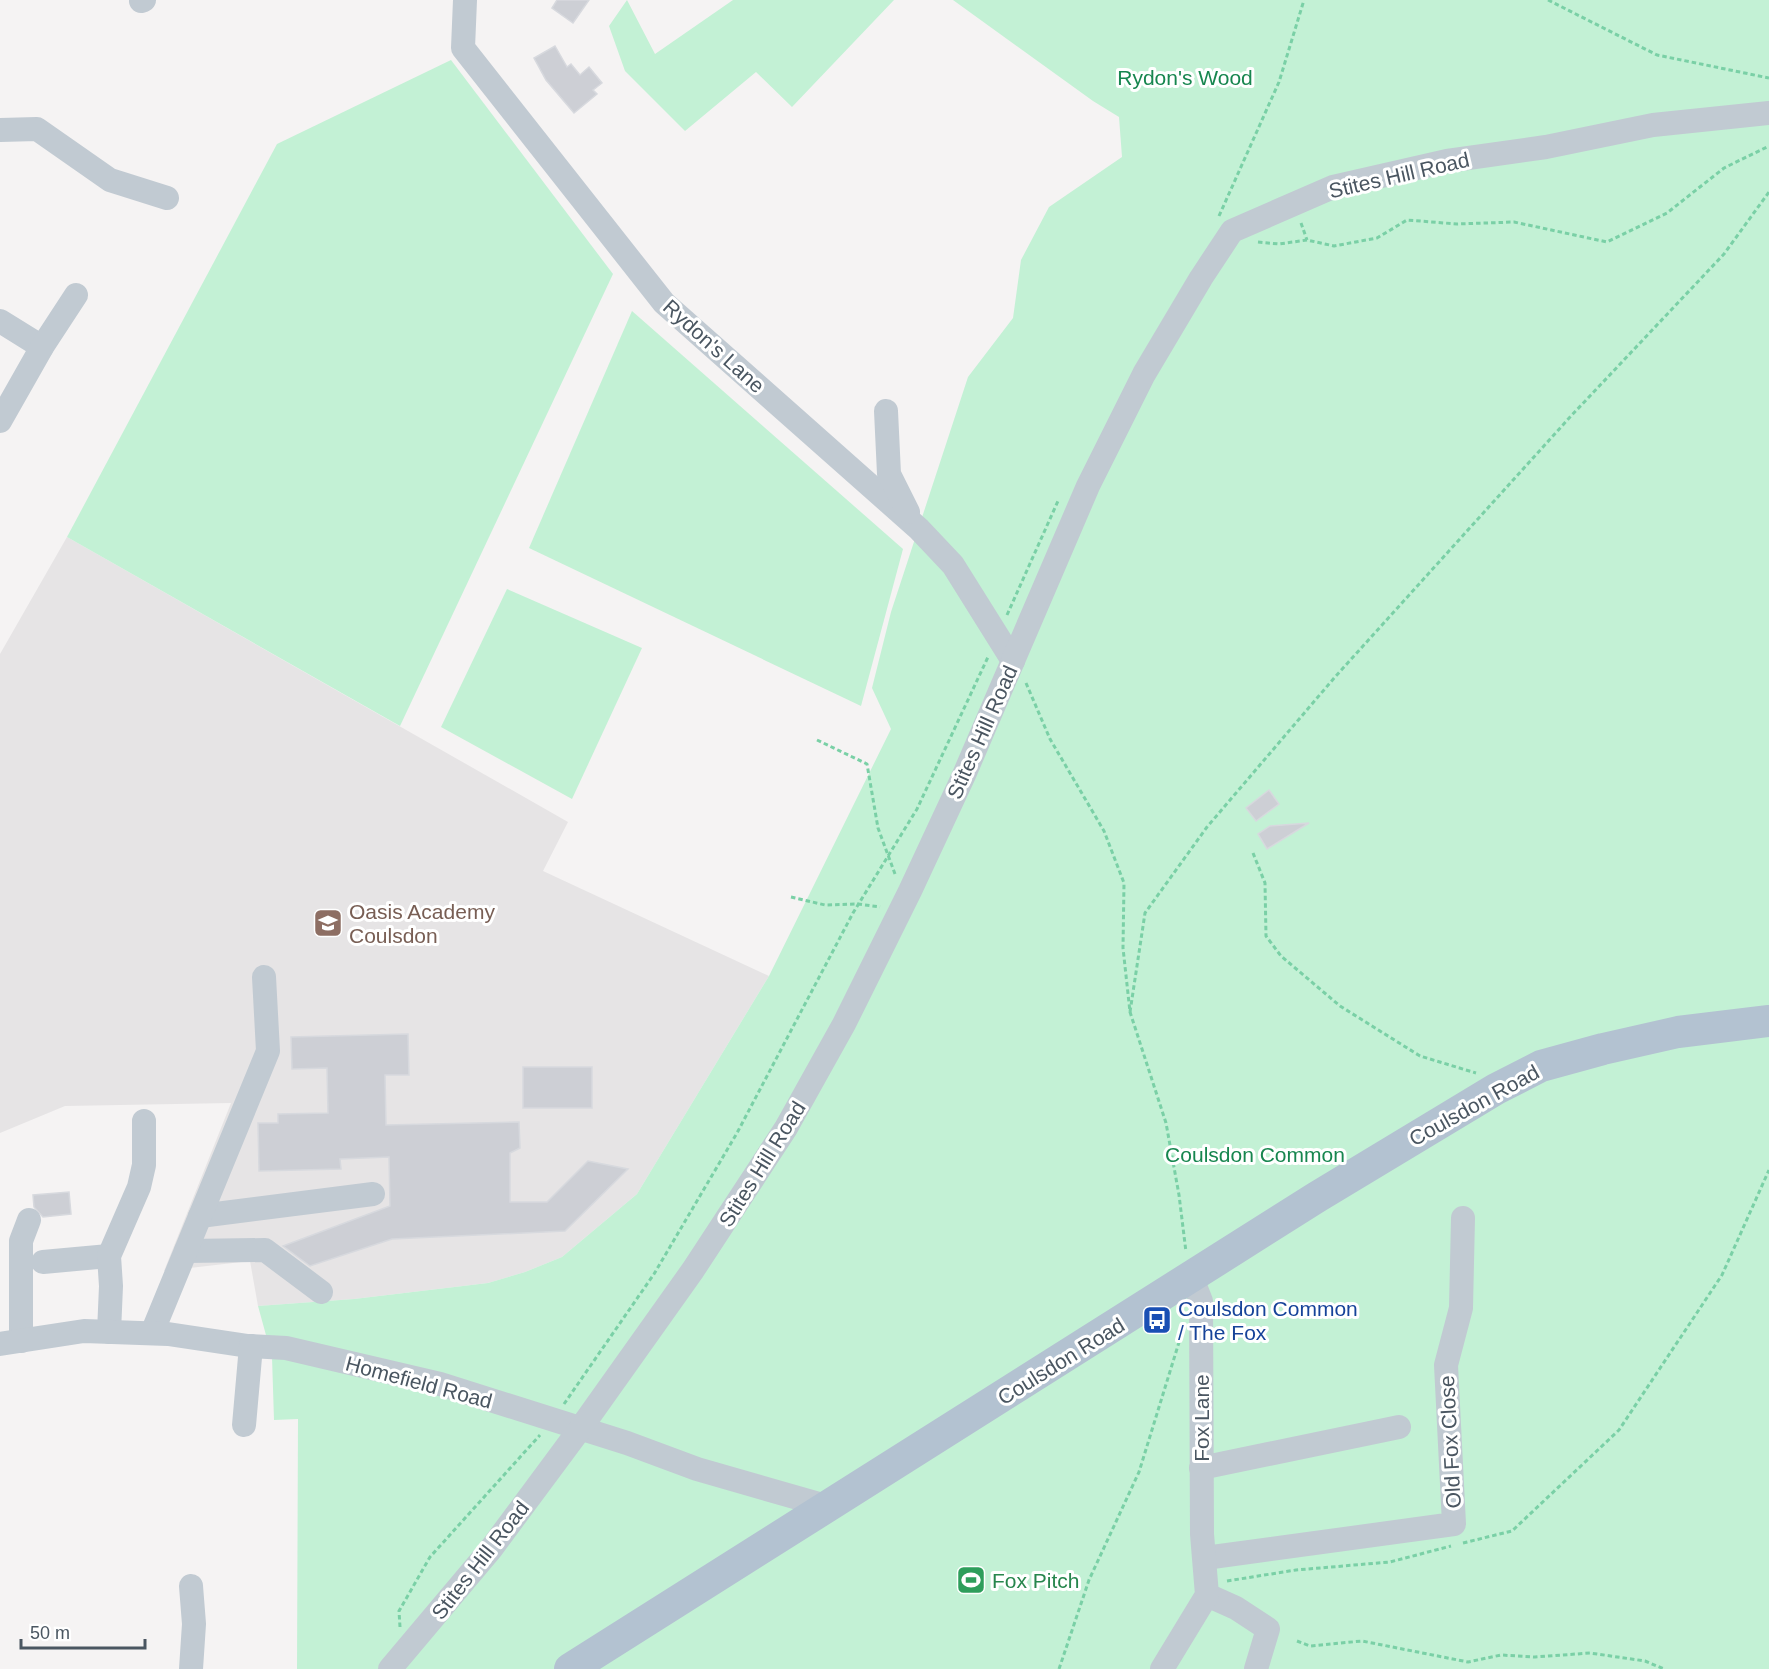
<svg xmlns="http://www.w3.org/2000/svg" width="1769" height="1669" font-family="Helvetica,sans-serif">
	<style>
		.education { fill: #e6e4e5 }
		.green { fill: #c3f1d5 }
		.building { fill: #cdcfd5; stroke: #d7d9de; stroke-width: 1.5 }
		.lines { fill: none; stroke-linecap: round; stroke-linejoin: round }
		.path { stroke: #7ad0a6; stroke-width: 3; stroke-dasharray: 4.5 3; stroke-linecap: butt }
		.minor { stroke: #c1cad2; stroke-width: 24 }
		.major { stroke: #b3c2d1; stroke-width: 32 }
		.labels { text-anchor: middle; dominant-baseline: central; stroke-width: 6; stroke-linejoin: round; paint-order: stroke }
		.park-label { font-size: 21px; fill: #17864f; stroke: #fff }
		.street-label { font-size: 21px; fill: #4a5661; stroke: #fff }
		.education-label { font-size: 21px; fill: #785e54; stroke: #fff; text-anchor: start }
		.transit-label { font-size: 21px; fill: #164399; stroke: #fff; text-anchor: start }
		.leisure-label { font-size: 21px; fill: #27864d; stroke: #fff; text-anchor: start }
	</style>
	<rect width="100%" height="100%" fill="#f5f3f3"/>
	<polygon class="education" points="67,537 568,822 543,871 769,976 637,1194 562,1257 525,1272 488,1283 354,1299 258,1306 250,1261 164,1271 231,1103 65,1106 0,1133 0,654"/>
	<g class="green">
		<polygon points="627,0 655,54 733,0 894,0 792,107 756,72 685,131 625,71 609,26"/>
		<polygon points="953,0 1769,0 1769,1669 297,1669 298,1419 274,1420 272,1357 258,1306 354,1299 488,1283 525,1272 562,1257 637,1194 769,976 891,729 872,688 891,612 968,377 1013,318 1021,260 1049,207 1122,157 1119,117 1093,101"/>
		<polygon points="451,60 613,274 400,726 67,537 277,144"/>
		<polygon points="632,311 903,549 861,706 529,548"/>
		<polygon points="507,589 642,648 572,799 441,727"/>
	</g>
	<g class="building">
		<polygon points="557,0 589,0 573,23 552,8"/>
		<polygon points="555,46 567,67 571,64 580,75 589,67 602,83 593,90 597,94 574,113 546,80 534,58"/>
		<polygon points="1269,790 1279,804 1256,821 1246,808"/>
		<polygon points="1309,823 1267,849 1258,834 1270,826"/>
		<polygon points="408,1034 409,1075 385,1075 386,1125 519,1122 520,1148 510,1153 510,1202 547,1202 588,1161 628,1169 565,1231 392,1239 310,1266 283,1246 390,1206 389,1157 340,1159 341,1169 259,1171 258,1123 278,1123 278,1114 328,1113 327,1068 292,1069 291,1037"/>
		<rect x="523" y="1067" width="69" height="41"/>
		<polygon points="69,1192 71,1214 43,1217 34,1207 33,1195"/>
	</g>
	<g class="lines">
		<g class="path">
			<polyline points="1548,0 1657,55 1769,78"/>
			<polyline points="1219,216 1279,82 1304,0"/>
			<polyline points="1301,223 1307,240"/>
			<polyline points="1258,242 1279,244 1307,240 1334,246 1377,238 1407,220 1457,224 1514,222 1607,242 1667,213 1724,168 1769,146"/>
			<polyline points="1007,615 1058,501"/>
			<polyline points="1026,683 1050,739 1104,831 1124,883 1123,948 1130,1012 1166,1123 1179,1195 1186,1252"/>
			<polyline points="817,740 867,764 878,828 895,874"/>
			<polyline points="1253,853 1265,883 1266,936 1281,956 1340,1006 1420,1056 1476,1073"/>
			<polyline points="791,897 825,905 858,904 880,907"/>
			<polyline points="1130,1012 1145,913 1207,827 1335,677 1571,416 1724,254 1769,192"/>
			<polyline points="564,1404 654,1274 737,1133 853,913 917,809 988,657"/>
			<polyline points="1463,1543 1512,1531 1619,1430 1722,1275 1769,1170"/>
			<polyline points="1227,1581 1296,1570 1390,1562 1451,1546"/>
			<polyline points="400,1627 399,1611 430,1557 540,1435"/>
			<polyline points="1297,1641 1310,1646 1362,1641 1468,1662 1501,1655 1535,1657 1590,1653 1645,1661 1664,1669"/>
			<polyline points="1059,1669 1089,1580 1139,1472 1180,1339"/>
		</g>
		<g class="minor">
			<polyline points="465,0 463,48 664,303 919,529 953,565 1013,661"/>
			<polyline points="141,1 144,0"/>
			<polyline points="0,130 37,129 110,180 167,198"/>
			<polyline points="0,321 42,347"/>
			<polyline points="886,411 889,474 908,512"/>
			<polyline points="0,421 42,347 76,295"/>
			<polyline points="200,1216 373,1194"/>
			<polyline points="186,1251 265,1250 321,1292"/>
			<polyline points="43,1262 109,1256"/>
			<polyline points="109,1332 111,1286 109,1256 139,1187 144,1165 144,1121"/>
			<polyline points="152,1333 268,1051 264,977"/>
			<polyline points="21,1341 21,1241 29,1220"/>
			<polyline points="0,1344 84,1331 168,1334 248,1346 286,1348 440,1384 627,1443 697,1469 826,1506"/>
			<polyline points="244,1425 251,1346"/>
			<polyline points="1201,1468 1399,1427"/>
			<polyline points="1205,1558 1454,1524 1446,1365 1461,1308 1463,1218"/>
			<polyline points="191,1586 194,1624 191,1669"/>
			<polyline points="1207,1595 1236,1608 1268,1629 1256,1669"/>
			<polyline points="390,1669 491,1549 580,1429 693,1270 786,1128 844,1024 910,891 964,775 1088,486 1144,374 1201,278 1232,231 1333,187 1447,161 1546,147 1653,125 1769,113"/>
			<polyline points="1162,1669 1207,1595 1202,1534 1201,1301 1192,1278"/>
		</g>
		<polyline class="major" points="570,1669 1317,1197 1496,1089 1541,1066 1603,1049 1678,1032 1769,1021"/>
	</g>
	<defs>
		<g id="school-square" transform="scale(1.5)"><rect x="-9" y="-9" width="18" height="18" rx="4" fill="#8d6e63" stroke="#fff"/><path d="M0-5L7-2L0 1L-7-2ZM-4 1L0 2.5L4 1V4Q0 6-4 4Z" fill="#fff"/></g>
		<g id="bus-square" transform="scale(1.5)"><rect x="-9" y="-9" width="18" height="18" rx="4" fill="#1a4fb4" stroke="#fff"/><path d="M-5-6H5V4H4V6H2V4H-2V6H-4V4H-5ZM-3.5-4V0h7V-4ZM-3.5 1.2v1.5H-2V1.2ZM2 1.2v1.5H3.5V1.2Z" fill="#fff"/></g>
		<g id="stadium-square" transform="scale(1.5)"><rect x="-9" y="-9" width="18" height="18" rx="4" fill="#2e9e5b" stroke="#fff"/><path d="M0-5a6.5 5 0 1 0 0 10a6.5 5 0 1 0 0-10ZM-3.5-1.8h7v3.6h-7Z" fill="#fff"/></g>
	</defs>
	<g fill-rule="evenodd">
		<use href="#school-square" x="328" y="923"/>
		<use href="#bus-square" x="1157" y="1320"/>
		<use href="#stadium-square" x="971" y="1580"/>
	</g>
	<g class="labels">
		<g class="park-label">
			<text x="1185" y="77">Rydon's Wood</text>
			<text x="1255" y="1154">Coulsdon Common</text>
		</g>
		<g class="street-label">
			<text transform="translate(1399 175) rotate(-13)">Stites Hill Road</text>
			<text transform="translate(714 346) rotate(42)">Rydon's Lane</text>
			<text transform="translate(982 732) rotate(-66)">Stites Hill Road</text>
			<text transform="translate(1474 1105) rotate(-29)">Coulsdon Road</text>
			<text transform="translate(762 1164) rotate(-58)">Stites Hill Road</text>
			<text transform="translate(1061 1361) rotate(-32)">Coulsdon Road</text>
			<text transform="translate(419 1382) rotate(15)">Homefield Road</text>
			<text transform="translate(1201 1418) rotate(-90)">Fox Lane</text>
			<text transform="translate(1450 1442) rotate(-93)">Old Fox Close</text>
			<text transform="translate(480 1560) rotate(-52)">Stites Hill Road</text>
		</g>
		<g class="education-label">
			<text x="349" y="911">Oasis Academy<tspan x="349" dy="24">Coulsdon</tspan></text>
		</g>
		<g class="transit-label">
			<text x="1178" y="1308">Coulsdon Common<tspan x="1178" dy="24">/ The Fox</tspan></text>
		</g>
		<g class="leisure-label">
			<text x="992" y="1580">Fox Pitch</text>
		</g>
	</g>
	<path d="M21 1639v9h124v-9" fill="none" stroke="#4a5661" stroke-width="3"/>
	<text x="30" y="1639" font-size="18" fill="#4a5661" stroke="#ffffff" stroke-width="4.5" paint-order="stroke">50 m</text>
</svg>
